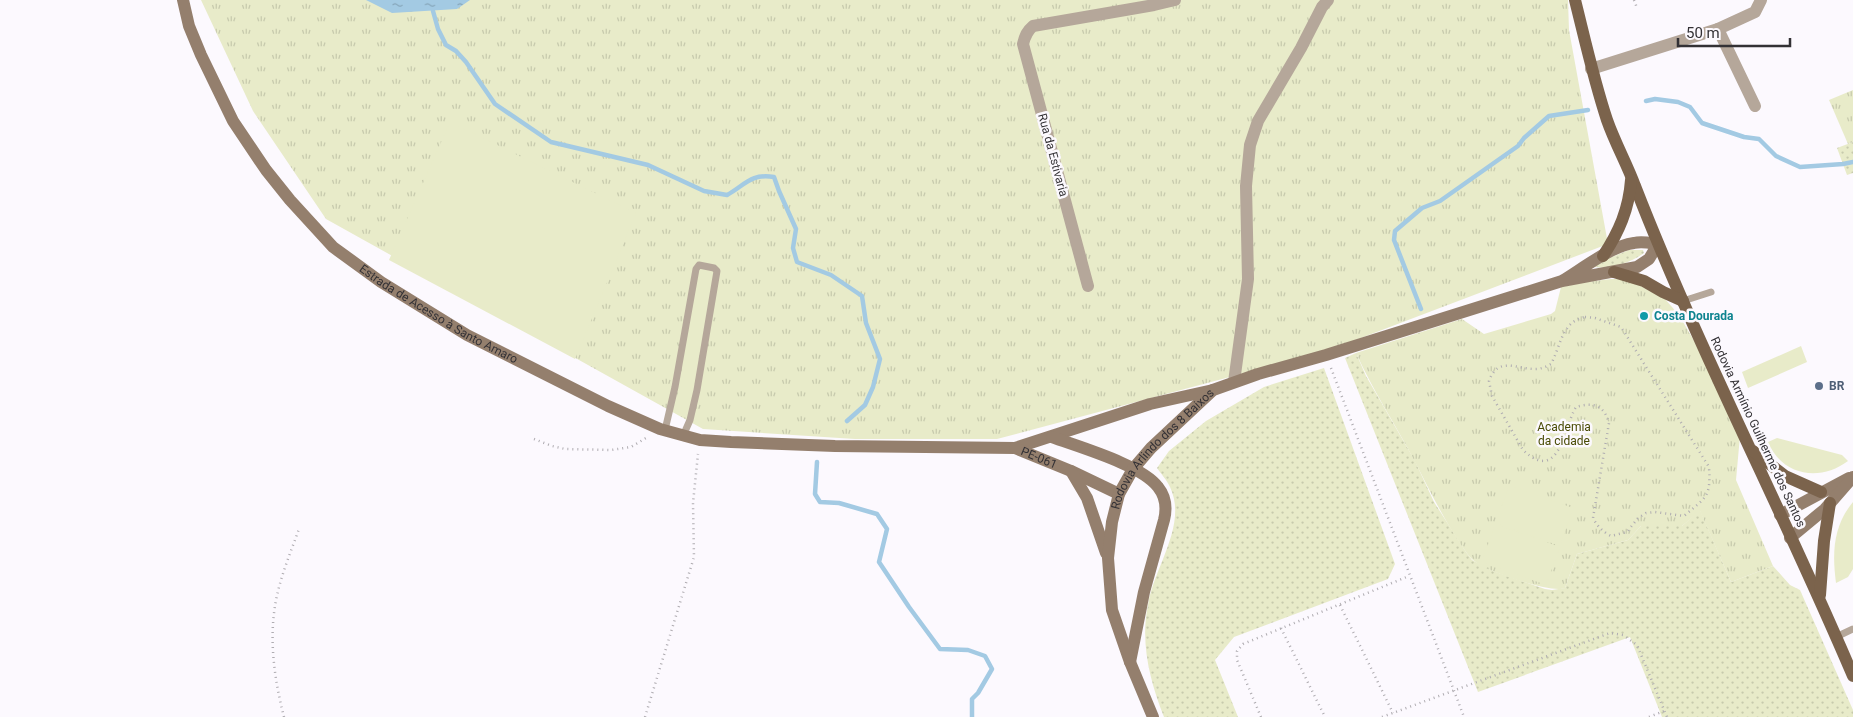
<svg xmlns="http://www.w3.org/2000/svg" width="1853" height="717" font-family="Roboto,sans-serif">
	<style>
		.grass { fill: url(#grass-dots) }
		.park { fill: url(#park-tufts) }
		.garden { fill: #e8ebc9 }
		.water { fill: url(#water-ripples) }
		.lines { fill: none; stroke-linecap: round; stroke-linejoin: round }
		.stream { stroke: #a3cae3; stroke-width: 4.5 }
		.path { stroke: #afacb1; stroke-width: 2.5; stroke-dasharray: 1 4; stroke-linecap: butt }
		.service { stroke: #b5a79a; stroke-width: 7 }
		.minor { stroke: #b5a79a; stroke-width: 12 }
		.secondary { stroke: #947f6d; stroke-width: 12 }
		.primary { stroke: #7b634c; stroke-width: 12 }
		.culture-dot { fill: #0f9aa8; stroke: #fcf9fe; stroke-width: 2 }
		.service-dot { fill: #5c6f8a; stroke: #fcf9fe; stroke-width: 2 }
		.labels { text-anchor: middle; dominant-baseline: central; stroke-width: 5; stroke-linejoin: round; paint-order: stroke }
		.street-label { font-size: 12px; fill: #333135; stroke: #fcf9fe }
		.culture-label { font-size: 12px; font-weight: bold; fill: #0d838f; stroke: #fcf9fe; text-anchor: start }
		.service-label { font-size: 12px; font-weight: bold; fill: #4e5e75; stroke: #fcf9fe; text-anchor: start }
		.park-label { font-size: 12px; fill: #484a04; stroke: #fcf9fe }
	</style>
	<defs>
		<pattern id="grass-dots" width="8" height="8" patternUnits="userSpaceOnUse" patternTransform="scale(1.25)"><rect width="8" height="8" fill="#e8ebc9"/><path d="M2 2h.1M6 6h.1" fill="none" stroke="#c7caad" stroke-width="1.8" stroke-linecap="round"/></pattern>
		<pattern id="park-tufts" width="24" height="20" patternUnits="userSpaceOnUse" patternTransform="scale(1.25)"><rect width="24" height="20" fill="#e8ebc9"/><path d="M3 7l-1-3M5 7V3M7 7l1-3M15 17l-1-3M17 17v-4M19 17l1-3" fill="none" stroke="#c7caad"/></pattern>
		<pattern id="water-ripples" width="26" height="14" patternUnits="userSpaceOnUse" patternTransform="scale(1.25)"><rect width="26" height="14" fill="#a3cae3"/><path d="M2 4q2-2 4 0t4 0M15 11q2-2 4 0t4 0" fill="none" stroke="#85a5b9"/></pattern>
	</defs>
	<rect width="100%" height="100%" fill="#fcf9fe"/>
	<g class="grass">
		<polygon points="1853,142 1853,173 1847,175 1837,148"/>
		<path d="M1629,250h14l1,3c-14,10 -32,16 -50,14l6,-5z"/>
		<polygon points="1356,353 1366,376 1415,461 1434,502 1466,552 1472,560 1493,571 1545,589 1552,590 1565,588 1577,554 1628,540 1641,526 1682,526 1700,510 1731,582 1773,566 1790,585 1800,590 1853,710 1853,717 1662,717 1630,637 1478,692 1345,358"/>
		<path d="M1324,368l71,196 -7,15 -154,58 -19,23 23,57h-74c-14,-35 -24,-74 -16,-112 6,-38 40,-80 22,-118 -3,-7 -9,-13 -13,-19l12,-17 37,-30 58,-34z"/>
	</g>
	<g class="park">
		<polygon points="201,0 1568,0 1569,30 1608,244 1324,352 997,439 855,439 703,429 326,219 253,111"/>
		<polygon points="1853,90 1853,142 1848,144 1829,100"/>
		<path d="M1611,279h17l37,20 14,16 25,43 36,78 -4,44 37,86 -42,16 -31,-71 -18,15h-41l-13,14 -51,14 -12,34c-13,6 -71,-15 -85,-23 -5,-3 -10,-7 -14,-13 -20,-28 -35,-59 -51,-90 -19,-37 -42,-71 -59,-109l106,-34 22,15 67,-20 4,-3 6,-24 25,-5z"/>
	</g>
	<g class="garden">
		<polygon points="450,122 636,213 575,359 389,260"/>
		<polygon points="699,268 714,271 689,414 675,411"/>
		<polygon points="1801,346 1807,362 1748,388 1742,372"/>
		<path d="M1777,438l65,17 6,6c-28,21 -66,15 -80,-19z"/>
		<polygon points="1509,485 1573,508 1560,546 1496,523"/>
		<path d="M1853,502v67l-5,8 -12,6c-4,-30 -3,-57 17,-81z"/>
		<polygon points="1495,524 1560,547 1546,585 1482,562"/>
	</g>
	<polygon class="water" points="366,0 470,0 457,9 392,13"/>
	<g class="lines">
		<g class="stream">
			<path d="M433,11l5,18 8,16 10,6 10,11 29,42 56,38 97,23 56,26 23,4c18,-10 24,-22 47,-18l5,14 17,38 -3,19 4,14 34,13 31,21 4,27 14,36 -7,28 -8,18 -18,16"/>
			<polyline points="1646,101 1655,99 1678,102 1690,107 1702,123 1744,137 1759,139 1776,156 1800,167 1843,164 1853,162"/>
			<polyline points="1421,309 1394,240 1395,231 1422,208 1440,201 1518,146 1524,138 1549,116 1588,110"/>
			<polyline points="817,462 815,494 820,502 839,503 877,514 887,529 879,562 909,607 940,649 968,650 985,656 992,669 978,693 972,699 972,717"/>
		</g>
		<g class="path">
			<polyline points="1634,0 1637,8"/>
			<path d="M1585,317l10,1 26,9 88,140c2,31 -3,30 -25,49l-29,-4 -9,1 -8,5 -11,14 -16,4c-8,-4 -14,-10 -18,-18l16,-95c-5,-18 -16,-21 -33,-16 -12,19 -16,78 -53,43l-31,-54 -3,-15c9,-25 27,-12 46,-12 6,0 11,-2 16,-5 10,-18 10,-42 34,-47z"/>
			<polyline points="1331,368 1464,717"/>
			<polyline points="534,439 552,446 565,449 611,450 631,447 646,438"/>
			<polyline points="1340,605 1393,713"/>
			<polyline points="1281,628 1325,717"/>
			<path d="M284,717c-9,-35 -15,-74 -9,-111 4,-26 15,-52 24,-77"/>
			<polyline points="645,717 694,557 693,503 698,454"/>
			<polyline points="1261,717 1237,660 1237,651 1243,644 1409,576"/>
			<polyline points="1382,717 1610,633 1623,635 1637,645 1667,717"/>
			<polyline points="1649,717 1664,711"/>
		</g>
		<g class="service">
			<polyline points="1683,301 1711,292"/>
			<polyline points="665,430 675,387 696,269 699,265 714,268 717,271 697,390 690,420 683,436"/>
			<polyline points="1836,637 1853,629"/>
		</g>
		<g class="minor">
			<polyline points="1718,29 1755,106"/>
			<polyline points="1591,69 1718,29 1755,12 1761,0"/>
			<path d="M1088,286l-65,-242c2,-8 4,-13 10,-18l121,-21 21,-5"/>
			<polyline points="1234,382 1248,279 1246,186 1250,145 1258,121 1301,48 1322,7 1328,0"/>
		</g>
		<g class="secondary">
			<path id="s1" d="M183,0l6,26 12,29 32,66 33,49 24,30 43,47 48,35 86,53 141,71 52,23 40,11 31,2 104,4 180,2 135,-44 63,-14"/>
			<path d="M1052,437c27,10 90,28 106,50 8,10 9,21 6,33l-20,72 -14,70"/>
			<path id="s2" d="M1015,448l56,23 48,23"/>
			<polyline points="1071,471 1087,498 1106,553"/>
			<polyline points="1780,515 1849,478"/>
			<polyline points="1790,538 1825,509 1853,477"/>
			<path id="s3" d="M1153,717l-23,-55 -18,-52 -4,-52 4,-36 7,-28 14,-25 18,-21 62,-58 45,-16 68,-19 236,-74 75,-14 12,-8 9,-15c-8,-1 -16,-3 -24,-1 -23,3 -52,26 -72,38"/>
		</g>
		<g class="primary">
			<path d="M1575,0c10,40 19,81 32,120 8,23 20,44 28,66 65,167 148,325 218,490"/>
			<path d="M1603,256c16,-24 26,-47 28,-76"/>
			<polyline points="1614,272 1644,281 1663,292 1683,301"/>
			<polyline points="1753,451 1785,476 1821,492"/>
			<polyline points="1820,595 1824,541 1830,503"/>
		</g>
	</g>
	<circle class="culture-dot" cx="1644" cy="316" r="5"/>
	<circle class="service-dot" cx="1819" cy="386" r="5"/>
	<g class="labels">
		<g class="street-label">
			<text transform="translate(1053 155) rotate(75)">Rua da Estivaria</text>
			<text stroke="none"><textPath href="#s1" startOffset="418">Estrada de Acesso à Santo Amaro</textPath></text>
			<text transform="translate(1758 432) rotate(65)">Rodovia Armínio Guilherme dos Santos</text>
			<text stroke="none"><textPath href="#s3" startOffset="294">Rodovia Arlindo dos 8 Baixos</textPath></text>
			<text stroke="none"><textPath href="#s2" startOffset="26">PE-061</textPath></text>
		</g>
		<g class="culture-label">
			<text x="1654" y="316">Costa Dourada</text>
		</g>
		<g class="service-label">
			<text x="1829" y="386">BR</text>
		</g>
		<g class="park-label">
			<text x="1564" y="427">Academia<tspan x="1564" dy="14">da cidade</tspan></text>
		</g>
	</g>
	<path d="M1678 38v8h112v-8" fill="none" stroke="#333135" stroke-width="2.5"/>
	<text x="1686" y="38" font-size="15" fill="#333135" stroke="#fcf9fe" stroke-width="4" paint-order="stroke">50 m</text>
</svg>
